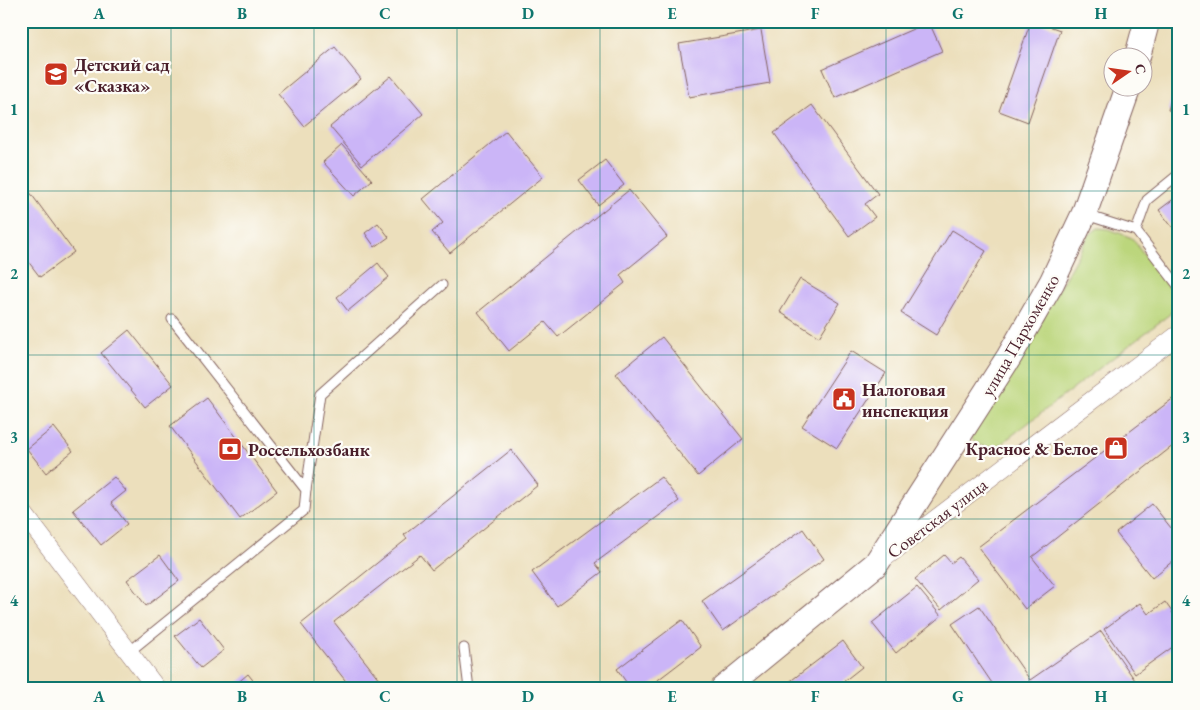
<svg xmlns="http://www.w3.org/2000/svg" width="1200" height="710" font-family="'EB Garamond',serif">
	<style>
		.green { fill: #bbd67b; stroke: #827a53 }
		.building { fill: #cbb5f7 }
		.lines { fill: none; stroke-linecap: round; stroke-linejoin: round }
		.lane-casing { stroke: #83625e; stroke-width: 11 }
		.street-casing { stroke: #83625e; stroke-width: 19 }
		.secondary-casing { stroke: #83625e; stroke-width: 27 }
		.lane { stroke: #fff; stroke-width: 9 }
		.street { stroke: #fff; stroke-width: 18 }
		.secondary { stroke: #fff; stroke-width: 25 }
		.grid { fill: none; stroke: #0f766e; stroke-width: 1; stroke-opacity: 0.55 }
		.labels { text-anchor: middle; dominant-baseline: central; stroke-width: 4.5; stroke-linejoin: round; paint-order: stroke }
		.poi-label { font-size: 18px; font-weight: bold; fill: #4a1f2b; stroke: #fdfcf7; text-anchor: start }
		.street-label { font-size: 18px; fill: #4a1f2b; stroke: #fdfcf7 }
		.neatline { fill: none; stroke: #0f766e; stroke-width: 2 }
		.grid-label { font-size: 16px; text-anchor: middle; font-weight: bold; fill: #0f766e }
	</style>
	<rect width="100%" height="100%" fill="#fdfcf7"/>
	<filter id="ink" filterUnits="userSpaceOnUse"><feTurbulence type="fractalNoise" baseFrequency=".02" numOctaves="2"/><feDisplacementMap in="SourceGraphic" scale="10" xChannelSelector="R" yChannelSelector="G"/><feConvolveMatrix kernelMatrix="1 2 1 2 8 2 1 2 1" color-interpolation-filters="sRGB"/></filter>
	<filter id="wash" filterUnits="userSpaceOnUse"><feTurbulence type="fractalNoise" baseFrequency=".0096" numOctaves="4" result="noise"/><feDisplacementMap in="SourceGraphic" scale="20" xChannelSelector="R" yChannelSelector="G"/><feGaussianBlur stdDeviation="1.12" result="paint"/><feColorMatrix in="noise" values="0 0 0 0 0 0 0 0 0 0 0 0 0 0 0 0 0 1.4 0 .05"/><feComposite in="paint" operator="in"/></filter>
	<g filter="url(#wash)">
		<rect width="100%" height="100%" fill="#ecdfbc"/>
		<path class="green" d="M1098,228l11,1 23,9 41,55 3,11 -6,10 -173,133c-12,1 -18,0 -26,-9l61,-101 57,-102z"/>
		<g id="blocks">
			<g class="building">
				<polygon points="1031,21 1035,21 1060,30 1028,122 999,111"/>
				<polygon points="929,22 942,51 835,98 822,69"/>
				<polygon points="761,30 770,83 689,97 679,44"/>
				<polygon points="335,47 361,79 304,126 278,94"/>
				<polygon points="1178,75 1179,76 1179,113 1168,110"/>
				<polygon points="391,76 423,114 362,165 330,127"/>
				<polygon points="812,105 878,194 865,204 875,217 849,236 774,133"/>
				<polygon points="506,131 543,177 450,253 432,232 443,223 423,199"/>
				<polygon points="342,145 372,180 354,196 323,162"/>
				<polygon points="605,160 624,185 598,205 579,180"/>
				<polygon points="629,190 667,237 620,275 625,283 558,337 545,322 509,351 478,312"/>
				<polygon points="29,191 74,252 40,277 21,252 21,197"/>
				<polygon points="1179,195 1179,236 1159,210"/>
				<polygon points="378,223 389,237 375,247 365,233"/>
				<polygon points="952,230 986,251 936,335 901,313"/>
				<polygon points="378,263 389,277 348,311 337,297"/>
				<polygon points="800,279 840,303 819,337 780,312"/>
				<polygon points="129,330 173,385 145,407 101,353"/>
				<polygon points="662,337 743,439 698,476 616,374"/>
				<polygon points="851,351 886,373 837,448 802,426"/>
				<polygon points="1179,394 1179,441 1032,557 1055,586 1025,609 978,547"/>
				<polygon points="207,398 277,491 240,519 170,426"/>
				<polygon points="54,427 73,451 46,473 27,449"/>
				<polygon points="511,450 538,485 432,570 420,555 334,622 387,689 352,689 301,624 407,539 404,535"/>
				<polygon points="114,477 126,491 111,503 127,524 101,545 73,510"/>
				<polygon points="661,477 679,501 595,563 602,572 557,606 532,572"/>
				<polygon points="1152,504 1179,538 1179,556 1152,578 1116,533"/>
				<polygon points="803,529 824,559 723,631 702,601"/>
				<polygon points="160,555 179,581 146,606 127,580"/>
				<polygon points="944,555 951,563 959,557 978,579 941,610 915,579"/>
				<polygon points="917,587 941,616 896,653 872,623"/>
				<polygon points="1165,602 1179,622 1179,654 1174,646 1135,674 1104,629 1140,603 1148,614"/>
				<polygon points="979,606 1030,680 1101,631 1139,686 1145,682 1150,689 996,689 952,624"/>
				<polygon points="199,618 224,650 201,668 175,636"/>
				<polygon points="682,620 701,647 646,689 631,689 617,669"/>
				<polygon points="843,641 862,667 834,689 780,689"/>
				<polygon points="248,674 260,689 230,689"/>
			</g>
		</g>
	</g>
	<g filter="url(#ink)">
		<use href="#blocks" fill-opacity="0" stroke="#83625e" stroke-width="1"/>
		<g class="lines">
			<g class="lane-casing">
				<g id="lane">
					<polyline points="1086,215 1136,231 1179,287"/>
					<polyline points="1136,231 1147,200 1179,174"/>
					<polyline points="306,490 320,394 442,285"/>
					<polyline points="464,648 469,689"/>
					<polyline points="129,652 304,510 306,490 172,319"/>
				</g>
			</g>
			<g class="street-casing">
				<g id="street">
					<polyline points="21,510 157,689"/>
					<polyline points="887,556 1179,334"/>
				</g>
			</g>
			<g class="secondary-casing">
				<g id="secondary">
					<polyline points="1137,58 1147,21"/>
					<polyline points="723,689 876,564 1009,357 1052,282 1084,214 1128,88"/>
				</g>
			</g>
			<use href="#lane" class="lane"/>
			<use href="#street" class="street"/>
			<use href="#secondary" class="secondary"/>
		</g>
	</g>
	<path class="grid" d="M171,21v668M314,21v668M457,21v668M600,21v668M743,21v668M886,21v668M1029,21v668M21,191h1158M21,355h1158M21,519h1158"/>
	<defs>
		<g id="school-square" transform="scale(1.25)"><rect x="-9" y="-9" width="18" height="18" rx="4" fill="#c8321e" stroke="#fdfcf7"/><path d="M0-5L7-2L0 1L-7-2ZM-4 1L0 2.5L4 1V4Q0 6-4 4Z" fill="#fff"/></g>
		<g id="civic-square" transform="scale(1.25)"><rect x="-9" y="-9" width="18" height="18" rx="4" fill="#c8321e" stroke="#fdfcf7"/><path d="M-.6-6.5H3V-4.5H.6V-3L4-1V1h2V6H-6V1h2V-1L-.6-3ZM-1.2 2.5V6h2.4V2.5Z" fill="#fff"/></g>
		<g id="shop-square" transform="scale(1.25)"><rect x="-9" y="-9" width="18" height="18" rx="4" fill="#c8321e" stroke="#fdfcf7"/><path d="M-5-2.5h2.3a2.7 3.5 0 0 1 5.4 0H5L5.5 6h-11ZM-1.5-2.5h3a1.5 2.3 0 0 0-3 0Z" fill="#fff"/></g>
		<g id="bank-square" transform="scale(1.25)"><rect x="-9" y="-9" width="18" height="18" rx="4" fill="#c8321e" stroke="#fdfcf7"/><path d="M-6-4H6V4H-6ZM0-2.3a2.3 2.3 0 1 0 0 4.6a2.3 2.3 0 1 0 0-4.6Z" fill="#fff"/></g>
	</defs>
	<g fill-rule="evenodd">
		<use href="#school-square" x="56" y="74"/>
		<use href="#civic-square" x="844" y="399"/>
		<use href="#shop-square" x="1116" y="448"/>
		<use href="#bank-square" x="230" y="449"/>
	</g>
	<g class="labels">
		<g class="poi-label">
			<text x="74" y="64">Детский сад<tspan x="74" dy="21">«Сказка»</tspan></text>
			<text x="862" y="389">Налоговая<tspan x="862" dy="21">инспекция</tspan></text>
			<text x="1098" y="448" text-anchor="end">Красное &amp; Белое</text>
			<text x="248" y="449">Россельхозбанк</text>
		</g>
		<g class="street-label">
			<text transform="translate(1020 335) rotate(-60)">улица Пархоменко</text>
			<text transform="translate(937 518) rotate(-37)">Советская улица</text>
		</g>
	</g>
	<rect width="1200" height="710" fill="none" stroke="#fdfcf7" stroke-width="55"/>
	<g transform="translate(1128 72) rotate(77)"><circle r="24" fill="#fdfcf7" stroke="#b5a4a5"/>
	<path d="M0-4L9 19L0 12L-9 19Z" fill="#c8321e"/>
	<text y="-8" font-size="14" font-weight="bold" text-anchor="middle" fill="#4a1f2b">С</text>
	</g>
	<rect x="28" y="28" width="1144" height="654" class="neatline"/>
	<g class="grid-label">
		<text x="99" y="19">A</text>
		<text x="242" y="19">B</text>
		<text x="385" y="19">C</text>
		<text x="528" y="19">D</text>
		<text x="672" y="19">E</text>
		<text x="815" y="19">F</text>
		<text x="958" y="19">G</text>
		<text x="1101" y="19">H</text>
		<text x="14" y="115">1</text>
		<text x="1186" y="115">1</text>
		<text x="14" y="279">2</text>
		<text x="1186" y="279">2</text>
		<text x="14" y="443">3</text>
		<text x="1186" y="443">3</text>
		<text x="14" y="606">4</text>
		<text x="1186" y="606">4</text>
		<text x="99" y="702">A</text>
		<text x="242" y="702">B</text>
		<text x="385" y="702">C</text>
		<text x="528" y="702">D</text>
		<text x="672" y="702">E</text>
		<text x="815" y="702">F</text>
		<text x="958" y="702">G</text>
		<text x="1101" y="702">H</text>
	</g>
</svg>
